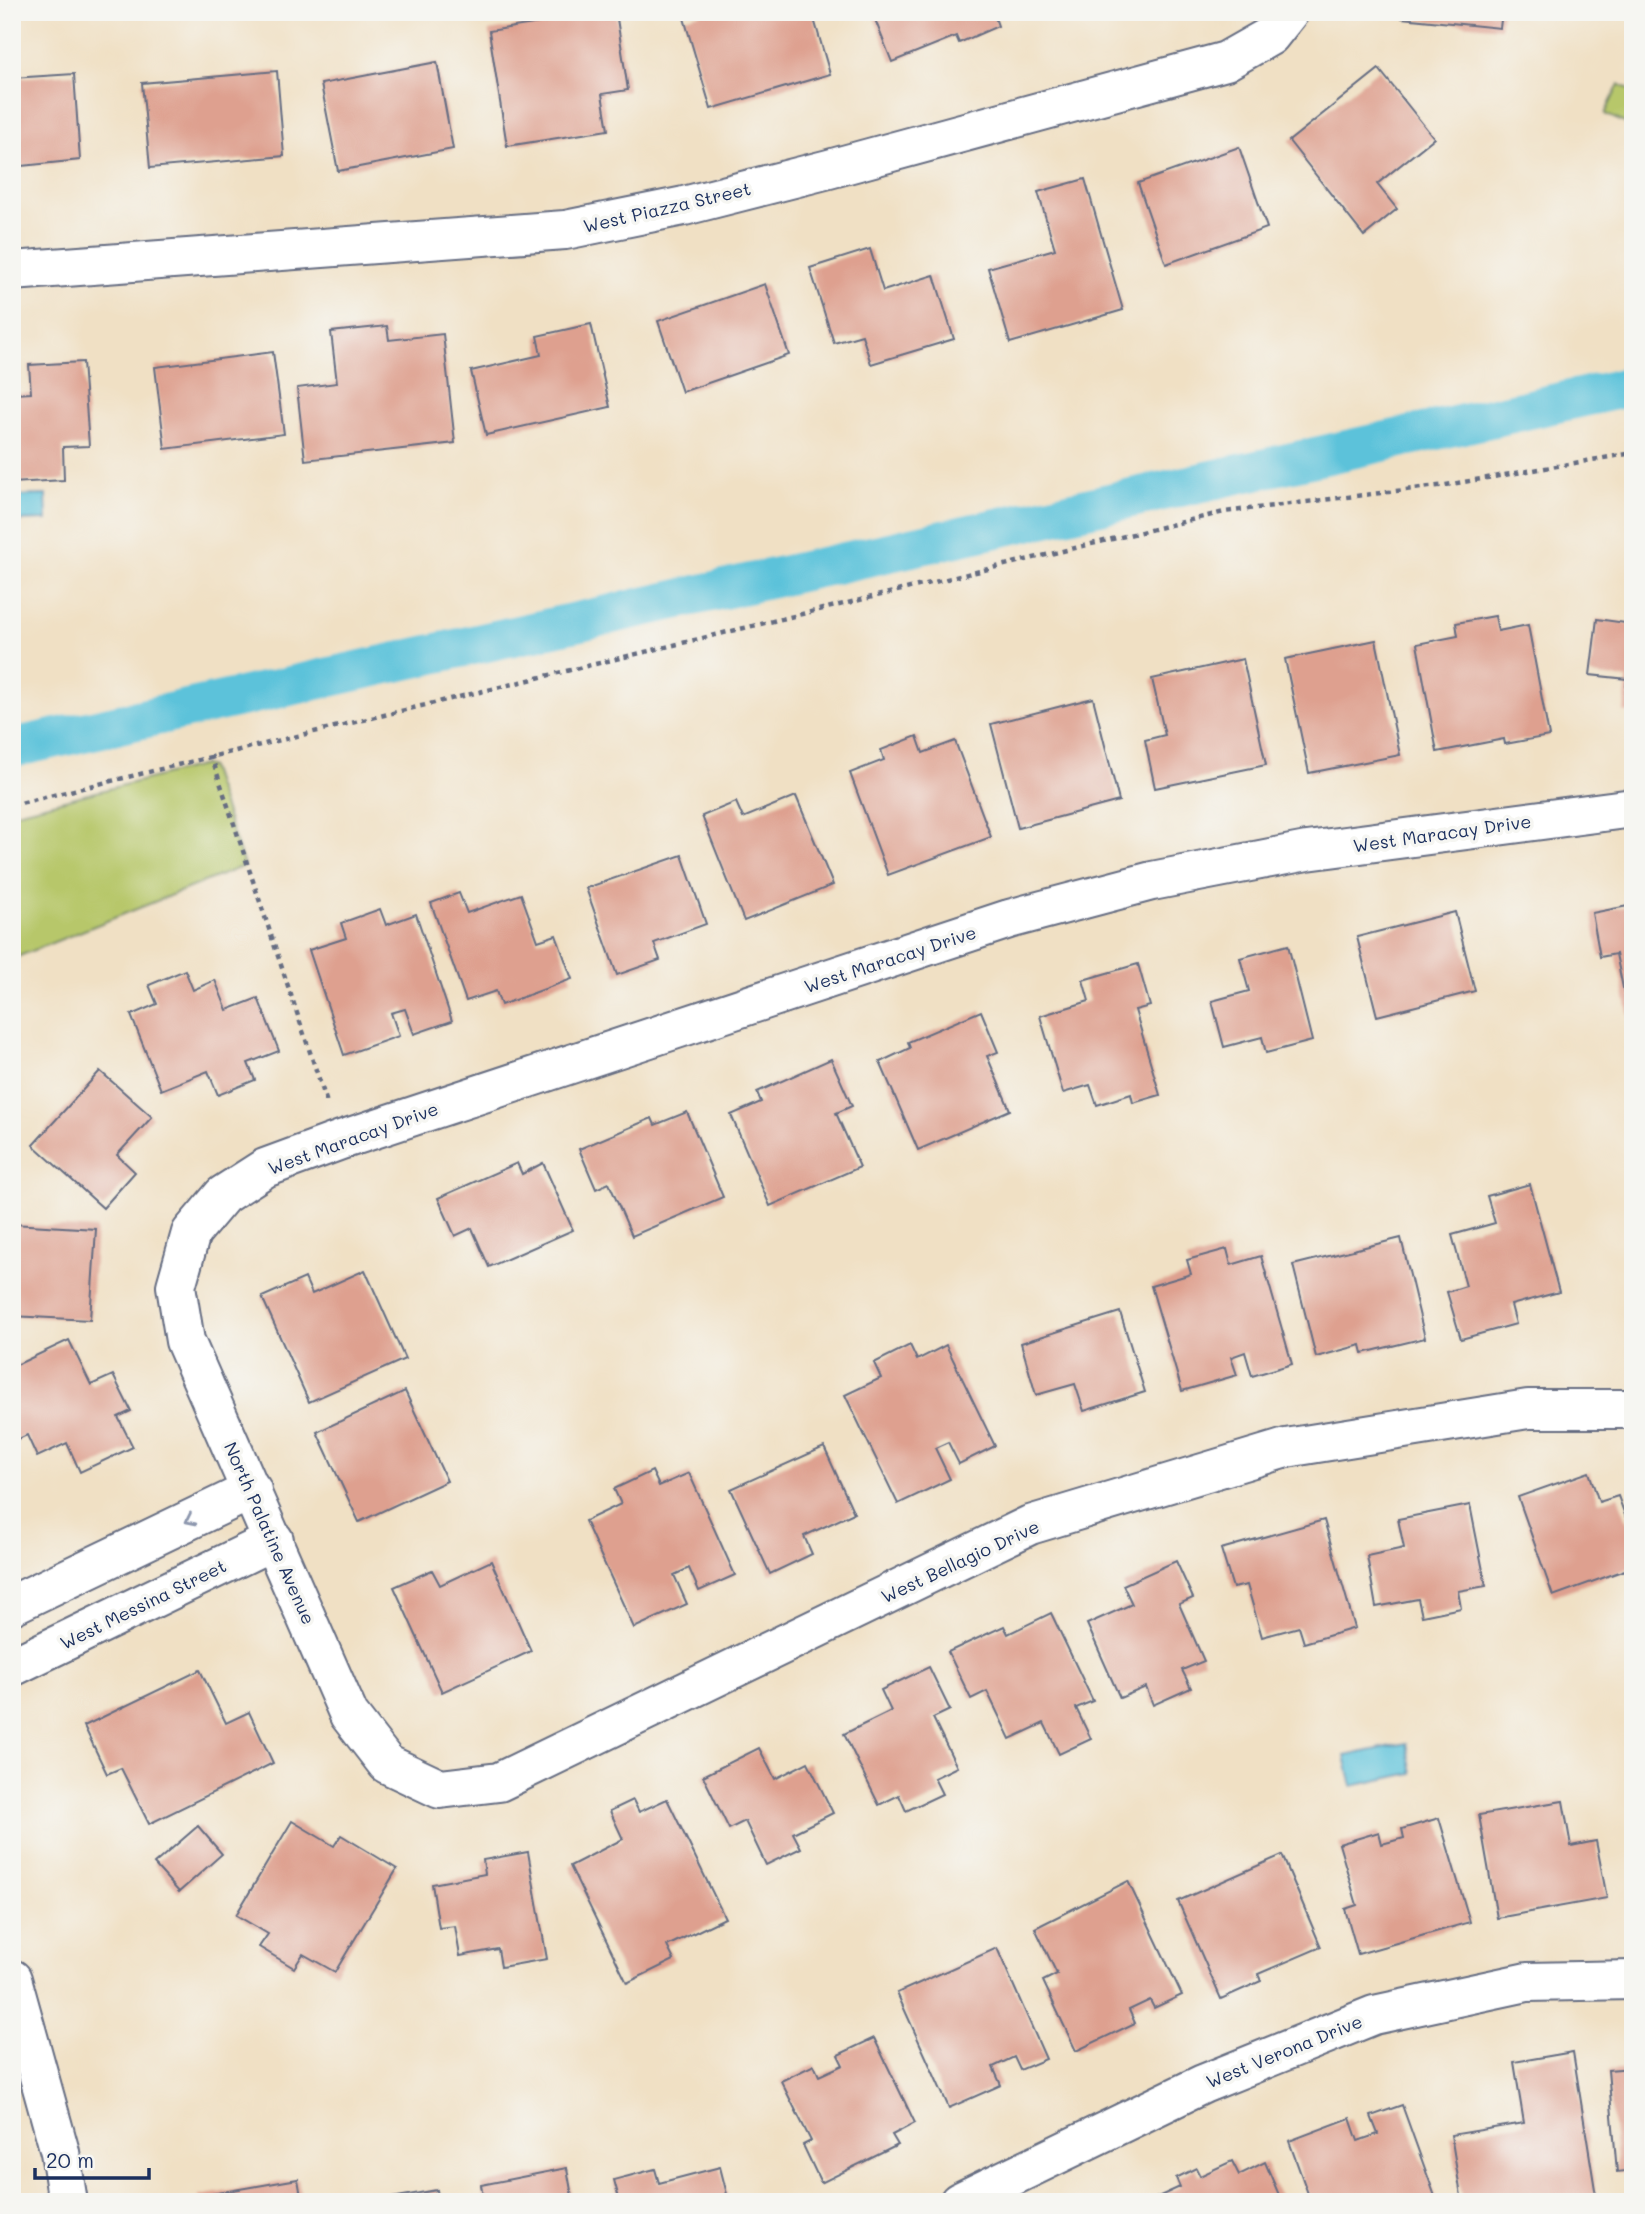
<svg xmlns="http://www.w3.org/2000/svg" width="1645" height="2214" font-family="Mali,sans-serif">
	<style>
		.green { fill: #b7c76a; stroke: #697b64; stroke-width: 2 }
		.water { fill: #5cc2da; stroke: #3c789c; stroke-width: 2 }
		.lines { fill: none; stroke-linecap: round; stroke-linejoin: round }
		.canal { stroke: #5cc2da; stroke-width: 40 }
		.building { fill: #dea08f }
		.minor-casing { stroke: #666d82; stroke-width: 42 }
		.tertiary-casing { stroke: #666d82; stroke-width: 42 }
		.path { stroke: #666d82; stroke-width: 4.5; stroke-dasharray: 5 5; stroke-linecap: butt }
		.minor { stroke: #fff; stroke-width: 38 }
		.tertiary { stroke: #fff; stroke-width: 38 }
		.oneway { stroke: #8d97ae }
		.labels { text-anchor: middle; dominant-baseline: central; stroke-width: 7; stroke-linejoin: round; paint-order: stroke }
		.street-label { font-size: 18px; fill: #1b2f5e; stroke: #f6f6f2 }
	</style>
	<rect width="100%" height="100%" fill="#f6f6f2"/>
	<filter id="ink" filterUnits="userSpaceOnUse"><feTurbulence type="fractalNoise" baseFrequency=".0143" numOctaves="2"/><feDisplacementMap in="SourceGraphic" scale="14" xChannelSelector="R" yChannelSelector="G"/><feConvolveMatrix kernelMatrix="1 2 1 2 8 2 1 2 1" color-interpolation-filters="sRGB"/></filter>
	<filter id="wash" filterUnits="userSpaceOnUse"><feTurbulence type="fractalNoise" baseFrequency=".00686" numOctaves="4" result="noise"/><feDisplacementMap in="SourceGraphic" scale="28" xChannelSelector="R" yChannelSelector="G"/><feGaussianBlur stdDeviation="1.57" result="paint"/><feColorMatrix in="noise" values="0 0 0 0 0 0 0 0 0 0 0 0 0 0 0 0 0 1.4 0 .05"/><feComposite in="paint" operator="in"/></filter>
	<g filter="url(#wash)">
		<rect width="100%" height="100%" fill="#f0e0c4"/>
		<g class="green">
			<polygon points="1619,84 1633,91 1633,127 1605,114"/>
			<polygon points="204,765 210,767 244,866 12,959 12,813"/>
		</g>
		<g class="water">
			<polygon points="46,495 47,520 12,521 12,496"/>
			<polygon points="1406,1743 1412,1773 1352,1786 1345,1756"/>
		</g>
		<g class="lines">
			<polyline class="canal" points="12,748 1633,386"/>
		</g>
		<g id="blocks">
			<g class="building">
				<polygon points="609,12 616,12 628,90 602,94 608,130 507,146 489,31"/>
				<polygon points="706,12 812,12 830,74 711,109 684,18"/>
				<polygon points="872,12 993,12 998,26 959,43 956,36 892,62"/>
				<polygon points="1402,12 1502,12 1500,28 1402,18"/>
				<polygon points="437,62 453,149 338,171 321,84"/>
				<polygon points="1379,69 1434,138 1377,184 1397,209 1364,236 1289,141"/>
				<polygon points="277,71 284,156 150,168 142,83"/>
				<polygon points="74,74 80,160 12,167 12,78"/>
				<polygon points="1239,147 1267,228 1166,264 1138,183"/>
				<polygon points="1085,179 1123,310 1010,343 988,268 1055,249 1038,192"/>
				<polygon points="870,249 883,291 934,275 954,339 871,364 862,335 834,343 810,268"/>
				<polygon points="765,284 789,355 682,392 658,321"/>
				<polygon points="591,324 610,407 486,435 471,371 541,355 537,336"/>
				<polygon points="387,326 389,340 443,334 455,443 305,460 297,388 337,383 331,332"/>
				<polygon points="273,352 284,434 165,449 155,367"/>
				<polygon points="83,362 89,446 63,447 64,480 12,483 12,394 31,393 29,365"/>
				<polygon points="1495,616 1498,631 1528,625 1549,736 1505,744 1504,739 1437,752 1417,644 1458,636 1456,623"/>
				<polygon points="1597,619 1633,624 1633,713 1624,712 1627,679 1590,675"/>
				<polygon points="1376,640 1400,755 1309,773 1285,659"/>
				<polygon points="1243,659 1266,765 1155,788 1145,740 1165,735 1152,679"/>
				<polygon points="1093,698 1119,801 1018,828 991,724"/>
				<polygon points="917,736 923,753 955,741 991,837 888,875 850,773 884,760 881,750"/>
				<polygon points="796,796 833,885 744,921 702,816 736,802 743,818"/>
				<polygon points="682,855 706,924 654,943 660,960 617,975 586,888"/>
				<polygon points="459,893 467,913 521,894 538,941 556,935 572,979 501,1005 496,991 466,1001 431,903"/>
				<polygon points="1633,905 1633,1017 1629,1017 1616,954 1600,957 1592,913"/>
				<polygon points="380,909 386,925 416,914 452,1021 414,1034 405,1009 391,1013 399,1036 344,1055 309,950 346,938 341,923"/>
				<polygon points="1455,912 1475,991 1377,1016 1357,937"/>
				<polygon points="1288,945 1312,1041 1266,1053 1262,1037 1224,1047 1212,1001 1249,991 1240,958"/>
				<polygon points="1138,964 1150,1006 1135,1010 1160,1095 1133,1103 1131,1094 1097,1105 1090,1085 1063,1093 1040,1016 1089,1001 1083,980"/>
				<polygon points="185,970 193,990 215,980 227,1010 258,998 279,1051 248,1063 255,1080 218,1095 208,1071 161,1090 131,1015 157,1004 149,985"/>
				<polygon points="981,1011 998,1052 987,1056 1010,1110 918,1150 880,1062 910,1048 908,1042"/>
				<polygon points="831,1059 852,1106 836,1113 860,1167 770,1206 731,1115 761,1102 757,1092"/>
				<polygon points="100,1071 152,1117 117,1155 135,1172 103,1208 33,1145"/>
				<polygon points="687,1112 723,1197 632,1236 609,1183 596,1189 579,1149 652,1118 655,1125"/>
				<polygon points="517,1163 522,1174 543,1163 573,1230 489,1267 472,1228 455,1236 438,1198"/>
				<polygon points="1530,1184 1559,1292 1511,1305 1516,1324 1461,1339 1447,1292 1466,1286 1452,1235 1495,1223 1487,1196"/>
				<polygon points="12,1224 96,1229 90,1320 12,1316"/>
				<polygon points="1401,1238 1425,1338 1363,1353 1361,1345 1316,1357 1293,1265"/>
				<polygon points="1227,1249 1231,1265 1261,1256 1292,1364 1252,1376 1245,1352 1231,1357 1237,1375 1182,1391 1151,1286 1191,1274 1187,1260"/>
				<polygon points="365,1270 405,1359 309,1402 262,1297 305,1278 312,1294"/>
				<polygon points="1120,1312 1145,1392 1084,1411 1075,1384 1036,1395 1021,1343"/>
				<polygon points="69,1340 91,1385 113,1375 131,1411 118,1417 133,1447 80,1472 67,1443 37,1457 27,1435 12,1442 12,1367"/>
				<polygon points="910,1345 917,1360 946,1345 995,1446 959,1464 948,1442 935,1448 950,1479 898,1504 845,1395 881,1378 874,1363"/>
				<polygon points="405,1391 447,1481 359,1522 317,1432"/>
				<polygon points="824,1447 854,1513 804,1536 812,1554 770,1574 731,1489"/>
				<polygon points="652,1471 659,1486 689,1473 735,1575 699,1591 689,1568 674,1575 687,1604 634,1628 585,1521 621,1504 614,1489"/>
				<polygon points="1589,1472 1599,1502 1618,1496 1633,1537 1633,1567 1553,1596 1518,1497"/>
				<polygon points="1470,1505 1486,1586 1458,1591 1461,1608 1422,1616 1418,1599 1376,1607 1367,1556 1404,1548 1398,1519"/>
				<polygon points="1324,1520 1355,1628 1304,1643 1299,1627 1262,1637 1247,1585 1233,1588 1221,1549"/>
				<polygon points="491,1561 531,1651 442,1692 394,1587 432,1570 440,1585"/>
				<polygon points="1176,1561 1193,1598 1179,1604 1204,1661 1182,1670 1191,1688 1153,1705 1146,1687 1120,1698 1087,1624 1132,1604 1123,1585"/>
				<polygon points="1051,1613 1093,1701 1076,1708 1091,1739 1059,1754 1044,1723 1010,1739 987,1691 971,1699 948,1652 1004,1626 1008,1634"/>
				<polygon points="929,1667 950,1710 933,1718 957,1767 934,1778 942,1794 906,1811 899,1795 879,1805 844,1734 891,1711 881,1690"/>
				<polygon points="200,1670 226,1723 249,1712 273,1763 149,1824 121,1768 107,1774 84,1726"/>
				<polygon points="759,1748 775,1779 808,1762 833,1813 793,1833 801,1848 766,1865 745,1821 729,1829 703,1776"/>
				<polygon points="667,1799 725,1918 667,1946 674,1960 627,1983 570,1866 623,1839 610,1811 633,1800 639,1812"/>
				<polygon points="1563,1801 1571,1846 1596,1841 1607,1898 1497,1918 1479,1815"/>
				<polygon points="1439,1818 1470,1922 1358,1954 1345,1909 1357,1905 1339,1844 1379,1832 1382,1844 1404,1838 1402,1829"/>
				<polygon points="292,1821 334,1846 341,1835 397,1869 335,1972 303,1954 294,1968 259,1947 268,1934 236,1915"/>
				<polygon points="198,1826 222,1854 179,1892 154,1864"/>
				<polygon points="528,1852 547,1959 501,1967 498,1949 460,1956 455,1926 439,1928 432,1884 485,1874 483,1860"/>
				<polygon points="1282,1855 1321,1947 1258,1974 1261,1981 1221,1999 1178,1901"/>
				<polygon points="1128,1881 1182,1995 1154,2008 1150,2000 1129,2010 1135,2023 1076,2051 1043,1981 1057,1974 1035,1928"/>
				<polygon points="997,1948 1046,2059 1020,2070 1014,2057 993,2067 1001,2085 949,2108 897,1993"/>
				<polygon points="874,2038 915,2123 892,2135 898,2145 821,2183 803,2145 811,2141 781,2081 814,2065 819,2076 843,2065 838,2055"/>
				<polygon points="1573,2052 1597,2202 1462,2202 1451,2135 1524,2123 1514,2062"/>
				<polygon points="1633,2068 1633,2170 1617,2172 1608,2070"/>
				<polygon points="1402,2105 1437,2202 1311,2202 1289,2141 1350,2118 1358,2141 1378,2134 1371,2116"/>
				<polygon points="1232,2161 1239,2175 1265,2162 1282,2202 1147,2202 1180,2187 1176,2178 1196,2168 1200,2176"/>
				<polygon points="720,2167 729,2202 620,2202 614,2180 655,2169 659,2183"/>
				<polygon points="567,2168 573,2202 484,2202 481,2185"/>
				<polygon points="298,2179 302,2202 200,2202 199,2196"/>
				<polygon points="437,2190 439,2202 380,2202 380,2200"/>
			</g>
		</g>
	</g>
	<g filter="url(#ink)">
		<use href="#blocks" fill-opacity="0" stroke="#666d82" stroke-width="2"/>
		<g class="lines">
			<g class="minor-casing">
				<g id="minor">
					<polyline points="12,271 565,230 684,206 829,169 1226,61 1270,36 1289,12"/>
					<polyline points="1633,808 1307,851 1152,881 1009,919 341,1140 265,1168 223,1195 191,1233 176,1286 185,1341 349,1715 387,1764 440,1789 499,1782 1030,1525 1286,1448 1528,1409 1633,1409"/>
					<polyline points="12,1605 252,1490"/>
					<polyline points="12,1667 274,1540"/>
					<polyline points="959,2202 1203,2084 1374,2015 1527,1982 1633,1980"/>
				</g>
			</g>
			<g class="tertiary-casing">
				<polyline id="tertiary" points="12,1979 60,2152 68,2202"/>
			</g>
			<g class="path">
				<polyline points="211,755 328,1106"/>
				<polyline points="12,805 1224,512 1446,485 1633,453"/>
			</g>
			<use href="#minor" class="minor"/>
			<use href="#tertiary" class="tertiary"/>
		</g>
		<defs><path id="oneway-chevron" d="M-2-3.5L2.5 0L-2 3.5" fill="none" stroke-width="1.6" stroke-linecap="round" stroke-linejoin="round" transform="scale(1.75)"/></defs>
		<use class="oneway" href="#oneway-chevron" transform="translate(190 1520) rotate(154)"/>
	</g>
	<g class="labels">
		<g class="street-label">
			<text transform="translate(667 207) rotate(-13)">West Piazza Street</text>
			<text transform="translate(1442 833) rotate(-8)">West Maracay Drive</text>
			<text transform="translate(890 959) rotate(-18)">West Maracay Drive</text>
			<text transform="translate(353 1138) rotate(-20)">West Maracay Drive</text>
			<text transform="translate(270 1533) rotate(66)">North Palatine Avenue</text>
			<text transform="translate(960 1561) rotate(-25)">West Bellagio Drive</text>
			<text transform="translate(143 1604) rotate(-26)">West Messina Street</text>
			<text transform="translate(1284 2051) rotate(-22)">West Verona Drive</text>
		</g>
	</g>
	<rect width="1645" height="2214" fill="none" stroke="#f6f6f2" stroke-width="42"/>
	<path d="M35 2168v10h114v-10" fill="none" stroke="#1b2f5e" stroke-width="3.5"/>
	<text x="46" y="2168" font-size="21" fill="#1b2f5e" stroke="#f6f6f2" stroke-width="5" paint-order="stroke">20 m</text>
</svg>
